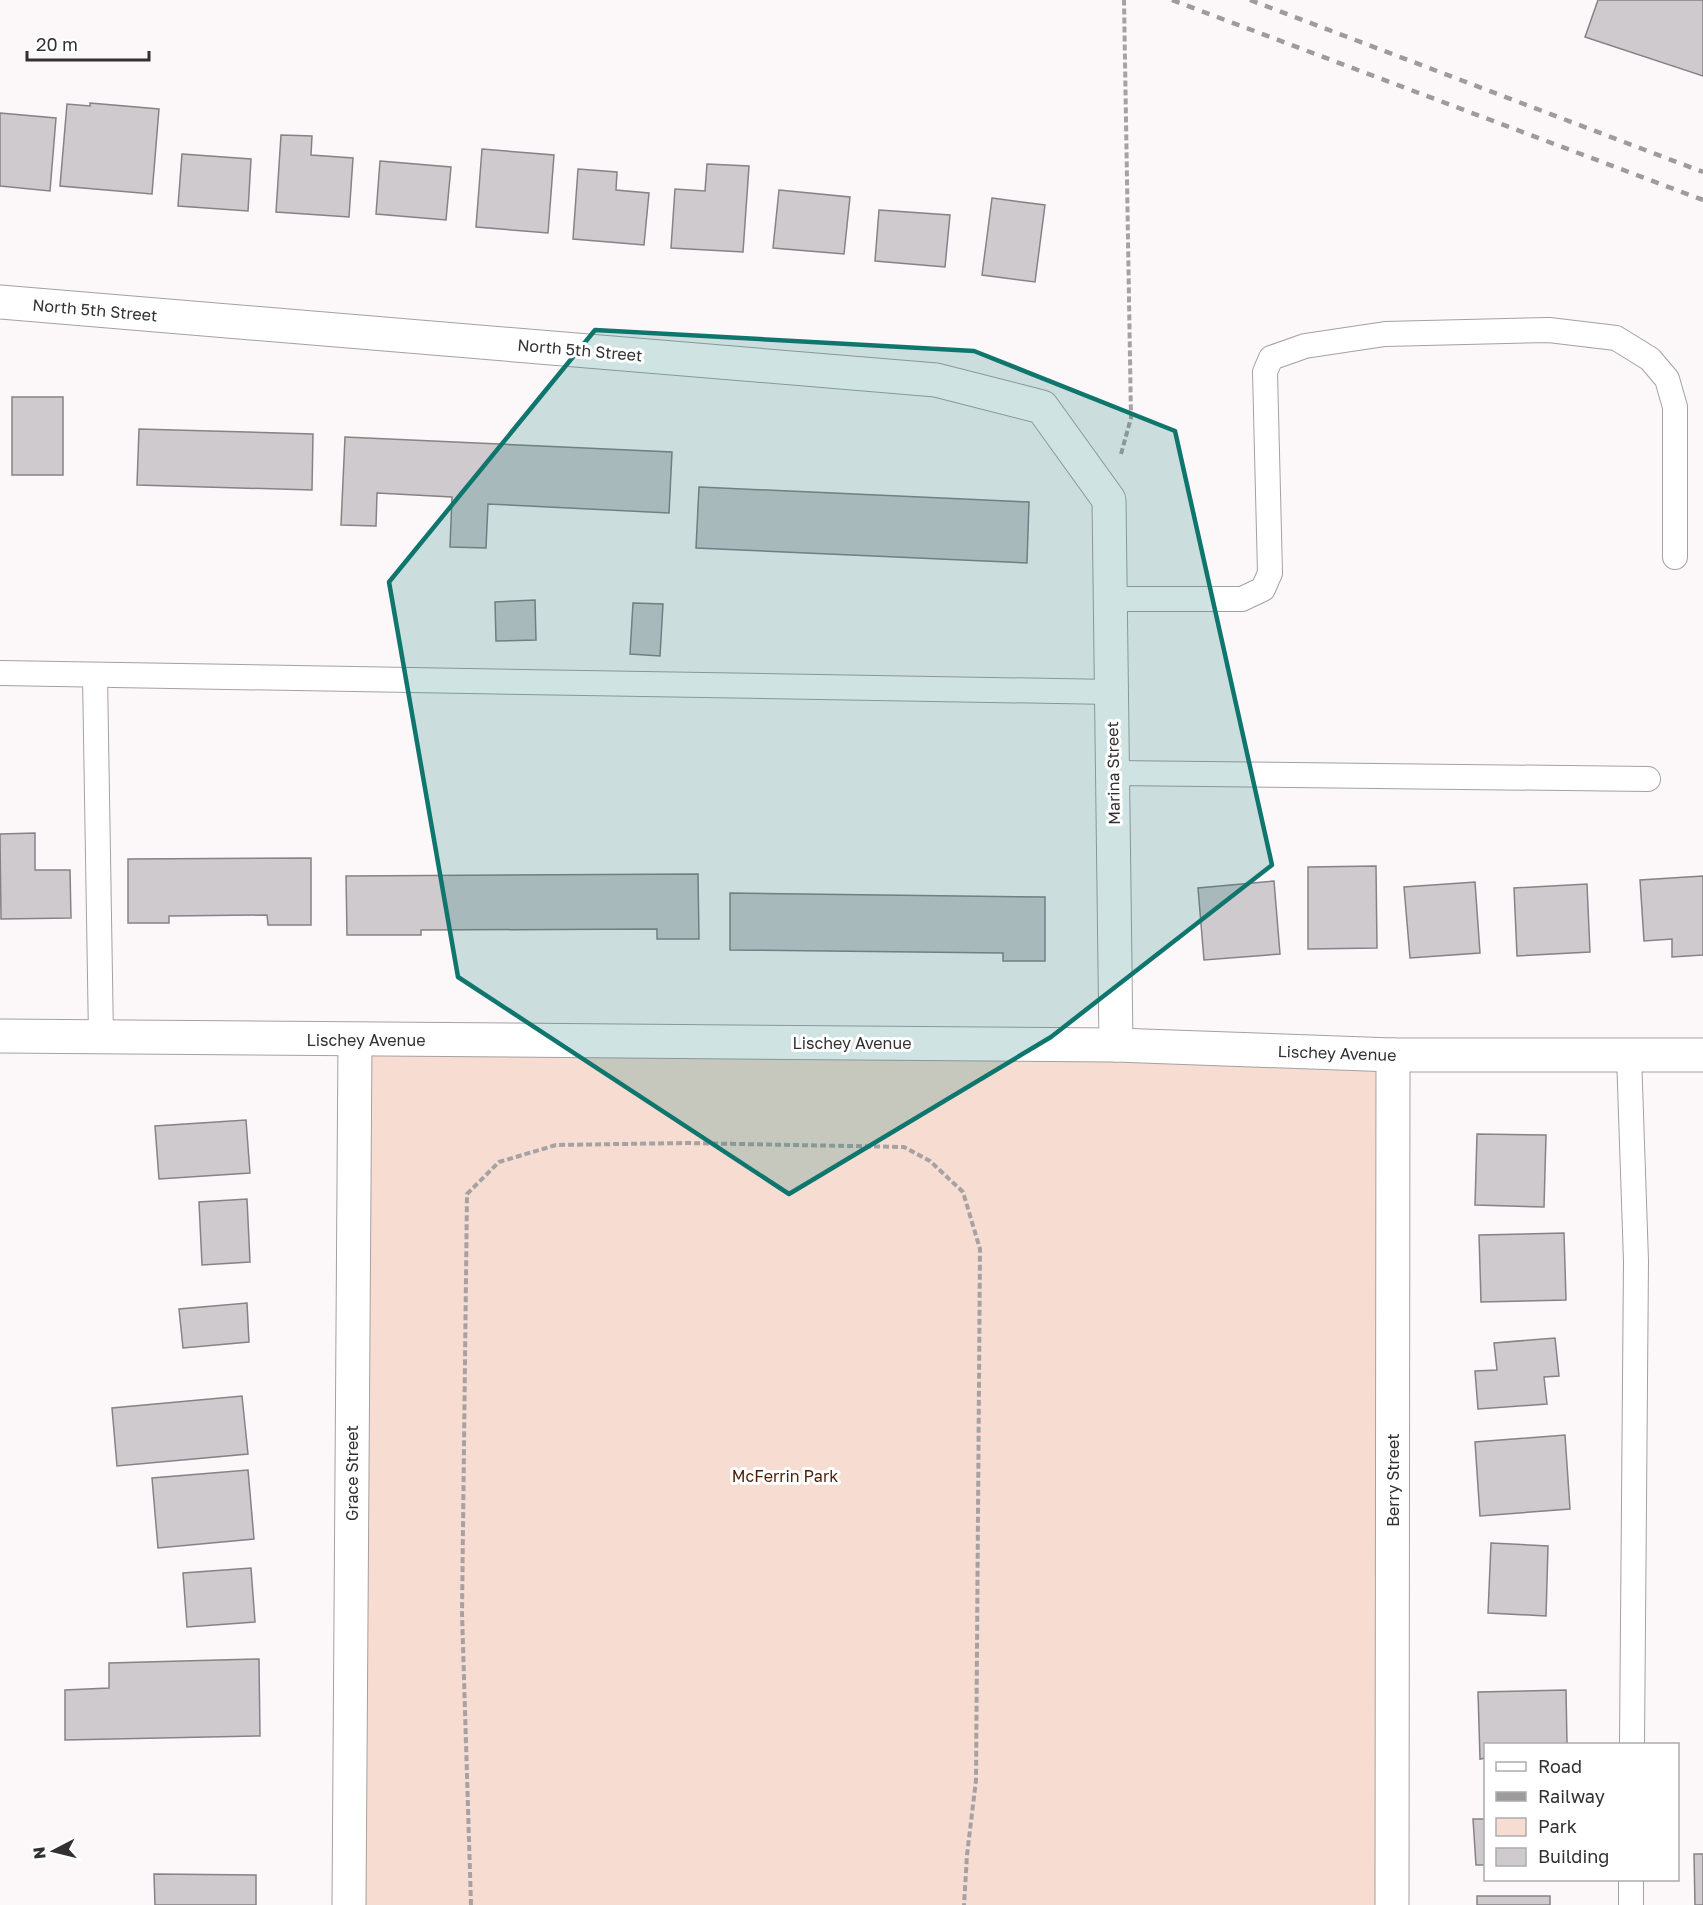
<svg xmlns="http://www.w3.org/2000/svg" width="1703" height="1905" font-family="'Golos Text',sans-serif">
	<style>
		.green { fill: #f6dcd1 }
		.building { fill: #cecacd; stroke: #868285; stroke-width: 1.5 }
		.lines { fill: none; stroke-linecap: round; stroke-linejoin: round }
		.service-casing { stroke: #a5a0a1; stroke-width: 26 }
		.minor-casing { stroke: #a5a0a1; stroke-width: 35 }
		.tertiary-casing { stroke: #a5a0a1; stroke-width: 35 }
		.path { stroke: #a6a2a4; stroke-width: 4; stroke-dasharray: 6 3; stroke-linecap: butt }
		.service { stroke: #fff; stroke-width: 24 }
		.minor { stroke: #fff; stroke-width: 33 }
		.tertiary { stroke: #fff; stroke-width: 33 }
		.rail { stroke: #9e9b9c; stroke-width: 4.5; stroke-dasharray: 8 8; stroke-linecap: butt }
		.marked { fill: #0f766e; fill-opacity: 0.2; stroke: #0f766e; stroke-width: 4.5; stroke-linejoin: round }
		.labels { text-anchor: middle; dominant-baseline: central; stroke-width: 6; stroke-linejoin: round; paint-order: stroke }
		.street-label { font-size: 16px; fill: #323031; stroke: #fff }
		.park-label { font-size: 16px; fill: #491d04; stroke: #fff }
	</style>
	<rect width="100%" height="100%" fill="#fcf7f9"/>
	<polygon class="green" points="355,1040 1393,1055 1392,1905 354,1905"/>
	<g class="building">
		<polygon points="1598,0 1703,0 1703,76 1585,37"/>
		<polygon points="90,103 159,109 152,194 60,186 67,104 90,106"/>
		<polygon points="0,113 56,118 50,191 0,186"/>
		<polygon points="281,135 312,136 311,155 353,158 349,217 276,212"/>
		<polygon points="482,149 554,155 548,233 476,227"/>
		<polygon points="182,154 251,159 248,211 178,206"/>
		<polygon points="380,161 451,167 446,220 376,214"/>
		<polygon points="707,164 749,166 743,252 671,248 675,189 705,191"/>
		<polygon points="578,169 617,172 616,190 649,193 644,245 573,239"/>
		<polygon points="779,190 850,197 844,254 773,248"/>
		<polygon points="992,198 1045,205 1035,282 982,275"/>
		<polygon points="879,210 950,215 945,267 875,261"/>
		<rect x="12" y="397" width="51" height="78"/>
		<polygon points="139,429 313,434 312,490 137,485"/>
		<polygon points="345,437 672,452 669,513 488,504 486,548 450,547 452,497 377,493 376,526 341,525"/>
		<polygon points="699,487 1029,502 1027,563 696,548"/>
		<polygon points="535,600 536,640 496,641 495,602"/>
		<polygon points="633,603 663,604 660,656 630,654"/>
		<polygon points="35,833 35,870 70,870 71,918 1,919 0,834"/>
		<polygon points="311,858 311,925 268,925 267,915 169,916 169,923 128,923 128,859"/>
		<polygon points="1376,866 1377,948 1308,949 1308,867"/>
		<polygon points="698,874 699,939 657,939 657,929 421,930 421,935 347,935 346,876"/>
		<polygon points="1703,876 1703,955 1672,957 1672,939 1644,941 1640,880"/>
		<polygon points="1274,881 1280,954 1204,960 1198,888"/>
		<polygon points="1475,882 1480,953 1410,958 1404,887"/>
		<polygon points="1587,884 1590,952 1517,956 1514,888"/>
		<polygon points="730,893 1045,897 1045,961 1003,961 1003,953 730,950"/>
		<polygon points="246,1120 250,1173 159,1179 155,1126"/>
		<polygon points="1477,1134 1546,1135 1544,1207 1475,1205"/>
		<polygon points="247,1199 250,1262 202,1265 199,1202"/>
		<polygon points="1564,1233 1566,1300 1481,1302 1479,1235"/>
		<polygon points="247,1303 249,1342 183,1348 179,1309"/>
		<polygon points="1555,1338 1559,1376 1544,1377 1547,1404 1478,1409 1475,1371 1497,1370 1494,1343"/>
		<polygon points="242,1396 248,1454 117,1466 112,1408"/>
		<polygon points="1565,1435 1570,1509 1480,1516 1475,1442"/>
		<polygon points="248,1470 254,1539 158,1548 152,1478"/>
		<polygon points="1491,1543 1548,1546 1546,1616 1488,1613"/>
		<polygon points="251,1568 255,1622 187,1627 183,1573"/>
		<polygon points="259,1659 260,1736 65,1740 65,1690 109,1688 109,1663"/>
		<polygon points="1566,1690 1567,1744 1486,1744 1486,1758 1480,1759 1478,1692"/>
		<polygon points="1473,1819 1486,1819 1486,1865 1476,1865"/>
		<polygon points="1694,1854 1703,1854 1703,1905 1695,1905"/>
		<polygon points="154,1874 256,1875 256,1905 155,1905"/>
		<rect x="1477" y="1896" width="73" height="9"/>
	</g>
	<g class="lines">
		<g class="service-casing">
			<g id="service">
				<polyline points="1110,599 1242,599 1263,589 1270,573 1265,372 1271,358 1305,346 1385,334 1549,330 1616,338 1650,359 1667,379 1675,407 1675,557"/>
				<polyline points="0,673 1112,692"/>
				<polyline points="95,675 101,1037"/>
				<polyline points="1113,773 1648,779"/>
				<polyline points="1629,1055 1636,1261 1632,1744"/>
				<polyline points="1631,1905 1631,1880"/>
			</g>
		</g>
		<g class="minor-casing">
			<g id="minor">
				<polyline points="0,302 936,380 1042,407 1109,500 1116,1045"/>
				<polyline points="349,1905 355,1040"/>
				<polyline points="1392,1905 1393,1055"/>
			</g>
		</g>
		<g class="tertiary-casing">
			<polyline id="tertiary" points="0,1036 1116,1045 1393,1055 1703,1055"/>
		</g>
		<g class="path">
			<polyline points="1121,454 1131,418 1124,0"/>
			<polyline points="471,1905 462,1613 467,1194 499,1162 556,1145 686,1143 904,1147 930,1161 963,1192 980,1249 976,1780 967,1855 964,1905"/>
		</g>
		<use href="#service" class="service"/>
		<use href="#minor" class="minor"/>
		<use href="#tertiary" class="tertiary"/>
		<g class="rail">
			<polyline points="1172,0 1703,200"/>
			<polyline points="1250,0 1703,172"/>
		</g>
	</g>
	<path class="marked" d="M595,330l379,21 201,80 97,434 -221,172 -262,157 -331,-217 -69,-395z"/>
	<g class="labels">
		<g class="street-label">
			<text transform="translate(95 310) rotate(5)">North 5th Street</text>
			<text transform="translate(580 350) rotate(5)">North 5th Street</text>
			<text transform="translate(1113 773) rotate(-91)">Marina Street</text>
			<text x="366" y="1040">Lischey Avenue</text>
			<text x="852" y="1043">Lischey Avenue</text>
			<text transform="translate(1337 1053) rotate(2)">Lischey Avenue</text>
			<text transform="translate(352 1473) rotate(-90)">Grace Street</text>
			<text transform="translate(1393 1480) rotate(-90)">Berry Street</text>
		</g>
		<g class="park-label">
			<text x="785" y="1476">McFerrin Park</text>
		</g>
	</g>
	<rect x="1484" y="1743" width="195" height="138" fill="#ffffff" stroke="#adacad" stroke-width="1.5"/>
	<rect x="1496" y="1762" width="30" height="9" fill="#ffffff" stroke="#adacad" stroke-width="1.5"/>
	<text x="1538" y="1773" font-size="18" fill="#323031">Road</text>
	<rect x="1496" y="1792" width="30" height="9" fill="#9e9b9c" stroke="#adacad" stroke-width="1.5"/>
	<text x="1538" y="1803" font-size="18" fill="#323031">Railway</text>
	<rect x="1496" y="1818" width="30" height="18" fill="#f6dcd1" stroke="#adacad" stroke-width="1.5"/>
	<text x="1538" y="1833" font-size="18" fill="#323031">Park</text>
	<rect x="1496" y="1848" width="30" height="18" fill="#cecacd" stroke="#adacad" stroke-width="1.5"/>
	<text x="1538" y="1863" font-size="18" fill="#323031">Building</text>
	<g transform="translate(54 1851) rotate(263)" stroke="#ffffff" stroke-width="4.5" paint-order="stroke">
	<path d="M0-4.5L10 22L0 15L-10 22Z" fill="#323031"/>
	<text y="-9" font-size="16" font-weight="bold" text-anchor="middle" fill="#323031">N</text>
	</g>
	<path d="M27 51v9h122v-9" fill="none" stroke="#323031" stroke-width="3"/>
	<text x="36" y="51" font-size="18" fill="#323031" stroke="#ffffff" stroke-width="4.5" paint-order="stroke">20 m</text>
</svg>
